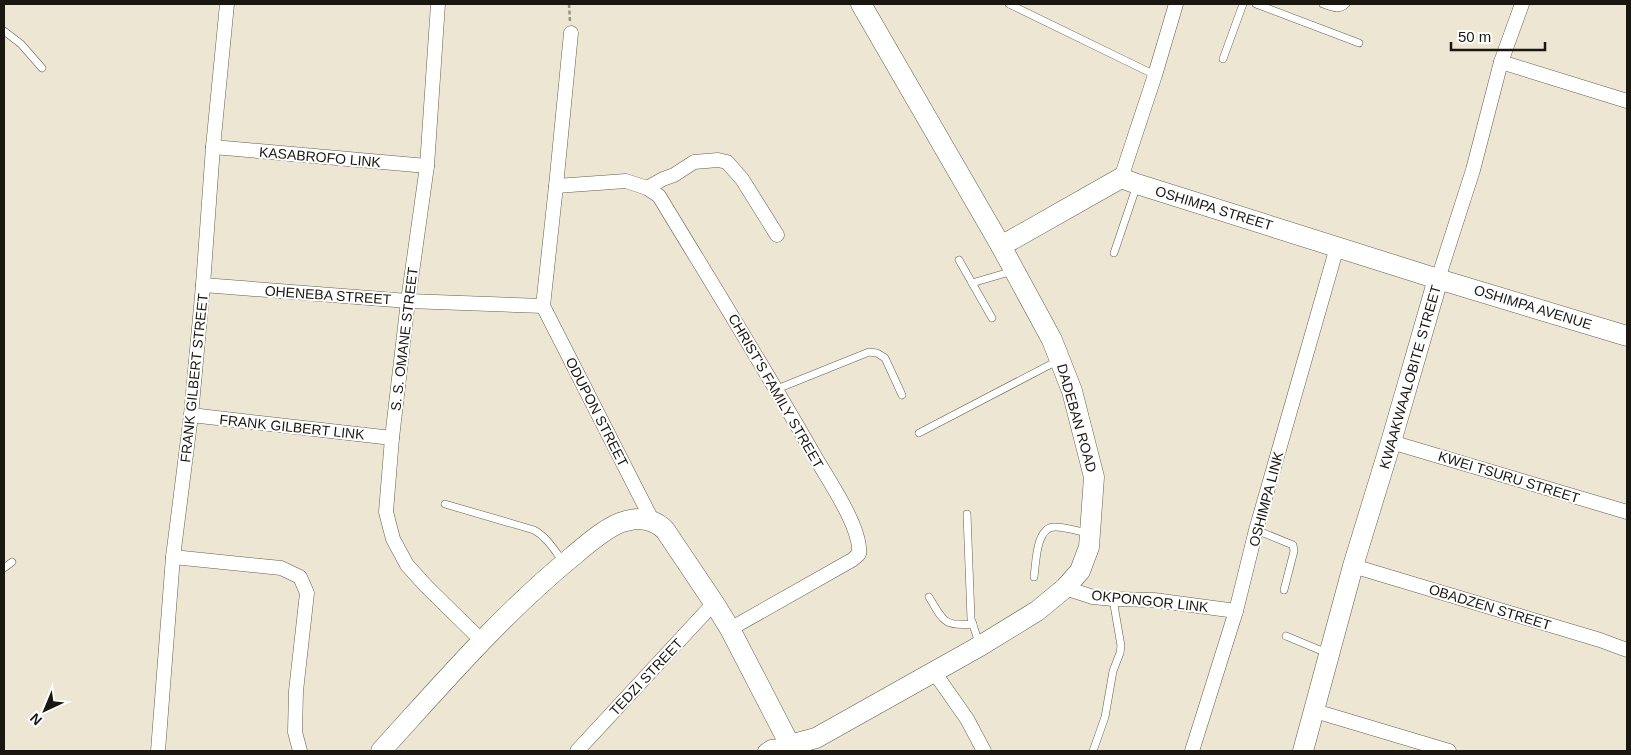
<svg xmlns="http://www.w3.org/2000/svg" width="1631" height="755" font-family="Arial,sans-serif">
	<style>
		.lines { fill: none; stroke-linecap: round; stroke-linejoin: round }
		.lane-casing { stroke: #645f4d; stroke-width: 8 }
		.street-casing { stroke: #645f4d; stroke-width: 15 }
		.secondary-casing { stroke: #645f4d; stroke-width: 21 }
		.path { stroke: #989385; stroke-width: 2.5; stroke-dasharray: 4 2.5; stroke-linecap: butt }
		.lane { stroke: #fff; stroke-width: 7 }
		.street { stroke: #fff; stroke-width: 14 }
		.secondary { stroke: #fff; stroke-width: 20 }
		.labels { text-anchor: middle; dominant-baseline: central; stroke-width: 4; stroke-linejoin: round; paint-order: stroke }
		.street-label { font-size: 14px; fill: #191710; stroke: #fff }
	</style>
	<rect width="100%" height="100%" fill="#ece6d2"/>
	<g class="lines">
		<g class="lane-casing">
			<g id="lane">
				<polyline points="1009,4 1155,75"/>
				<polyline points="1256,4 1359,43"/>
				<path d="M1323,4c9,3 16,7 23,0"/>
				<polyline points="4,31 21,44 42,68"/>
				<polyline points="1223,59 1243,4"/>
				<polyline points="1114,253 1137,185"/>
				<polyline points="959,260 992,318"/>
				<polyline points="972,283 1013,271"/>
				<polyline points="777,389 869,352 877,353 885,358 902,395"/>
				<polyline points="919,433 1059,360"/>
				<path d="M445,504l89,26c13,7 21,21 30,33"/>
				<polyline points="967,514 971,619 979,643"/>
				<polyline points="1256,530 1293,545 1294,551 1284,590"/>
				<polyline points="4,568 12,562"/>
				<path d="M1034,577c2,-14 2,-52 22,-50 10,0 21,4 31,6"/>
				<path d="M929,597c14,23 14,30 44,27"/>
				<polyline points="1286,636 1327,653"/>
				<polyline points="1093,751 1105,717 1113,671 1120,653 1121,646 1113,599"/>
			</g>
		</g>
		<g class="street-casing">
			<g id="street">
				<polyline points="438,4 427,166 408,301 392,438 386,512 393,539 407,565 426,586 481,640"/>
				<polyline points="571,33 556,186 543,306 652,520"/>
				<polyline points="1501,62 1627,101"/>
				<polyline points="213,147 427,166"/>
				<polyline points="1121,178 1155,75 1176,4"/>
				<path d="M556,186l70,-5 21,7 12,8c52,86 105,171 155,259 13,23 48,73 45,99l-7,6 -122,69"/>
				<polyline points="647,188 663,179 674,175 694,162 718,160 727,162 742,179 777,235"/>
				<polyline points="1438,279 1473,170 1501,62 1522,4"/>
				<polyline points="203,285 408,301 543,306"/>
				<polyline points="191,415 392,438"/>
				<polyline points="1391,442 1627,512"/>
				<polyline points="173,557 281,568 300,577 307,593 296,691 295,732 300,751"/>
				<polyline points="1353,566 1600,640 1627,650"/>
				<polyline points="1065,588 1093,597 1113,599 1154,600 1236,611"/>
				<polyline points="934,672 967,719 984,751"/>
				<polyline points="1315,711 1449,751"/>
				<polyline points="158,751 173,557 191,415 203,285 213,147 227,4"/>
				<polyline points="577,751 714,603"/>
				<polyline points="765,751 771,747 790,745 794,751"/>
				<polyline points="1192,751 1236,611 1256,530 1337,247"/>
			</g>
		</g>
		<g class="secondary-casing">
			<g id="secondary">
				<polyline points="1001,246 1121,178 1137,184 1438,279 1627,336"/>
				<path d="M381,751c62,-68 120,-136 192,-195 13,-11 37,-32 53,-35 15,-4 28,-2 39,9l49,73 16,26 60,116 26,-7 164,-92 57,-35 28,-23 15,-17 9,-24 5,-70 -22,-86 -20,-51 -51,-94 -140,-242"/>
				<polyline points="1303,751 1353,566 1391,442 1438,279"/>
			</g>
		</g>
		<polyline class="path" points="569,4 570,22"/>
		<use href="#lane" class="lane"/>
		<use href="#street" class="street"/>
		<use href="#secondary" class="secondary"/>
	</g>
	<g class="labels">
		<g class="street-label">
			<text transform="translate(320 157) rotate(5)">KASABROFO LINK</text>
			<text transform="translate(1214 208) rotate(17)">OSHIMPA STREET</text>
			<text transform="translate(328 295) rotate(4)">OHENEBA STREET</text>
			<text transform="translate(1533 307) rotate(17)">OSHIMPA AVENUE</text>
			<text transform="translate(404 339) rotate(-83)">S. S. OMANE STREET</text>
			<text transform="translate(1410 377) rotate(-74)">KWAAKWAALOBITE STREET</text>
			<text transform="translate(194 378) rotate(-84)">FRANK GILBERT STREET</text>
			<text transform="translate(776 391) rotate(60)">CHRIST'S FAMILY STREET</text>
			<text transform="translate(597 412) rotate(63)">ODUPON STREET</text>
			<text transform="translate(1077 418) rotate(74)">DADEBAN ROAD</text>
			<text transform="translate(292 427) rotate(6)">FRANK GILBERT LINK</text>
			<text transform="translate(1509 477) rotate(17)">KWEI TSURU STREET</text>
			<text transform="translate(1266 499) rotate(-75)">OSHIMPA LINK</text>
			<text transform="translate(1150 601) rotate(6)">OKPONGOR LINK</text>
			<text transform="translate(1490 607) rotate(17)">OBADZEN STREET</text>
			<text transform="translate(646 677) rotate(-47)">TEDZI STREET</text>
		</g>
	</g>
	<rect width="1631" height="755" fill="none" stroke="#191710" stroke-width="10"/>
	<g transform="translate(45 710) rotate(224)" stroke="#ffffff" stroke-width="4" paint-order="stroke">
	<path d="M0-4L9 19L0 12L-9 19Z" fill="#191710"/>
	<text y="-8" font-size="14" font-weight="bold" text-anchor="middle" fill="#191710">N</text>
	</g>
	<path d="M1451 42v8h94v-8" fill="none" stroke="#191710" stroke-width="2.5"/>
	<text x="1458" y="42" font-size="15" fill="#191710" stroke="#ffffff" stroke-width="4" paint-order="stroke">50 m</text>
</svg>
